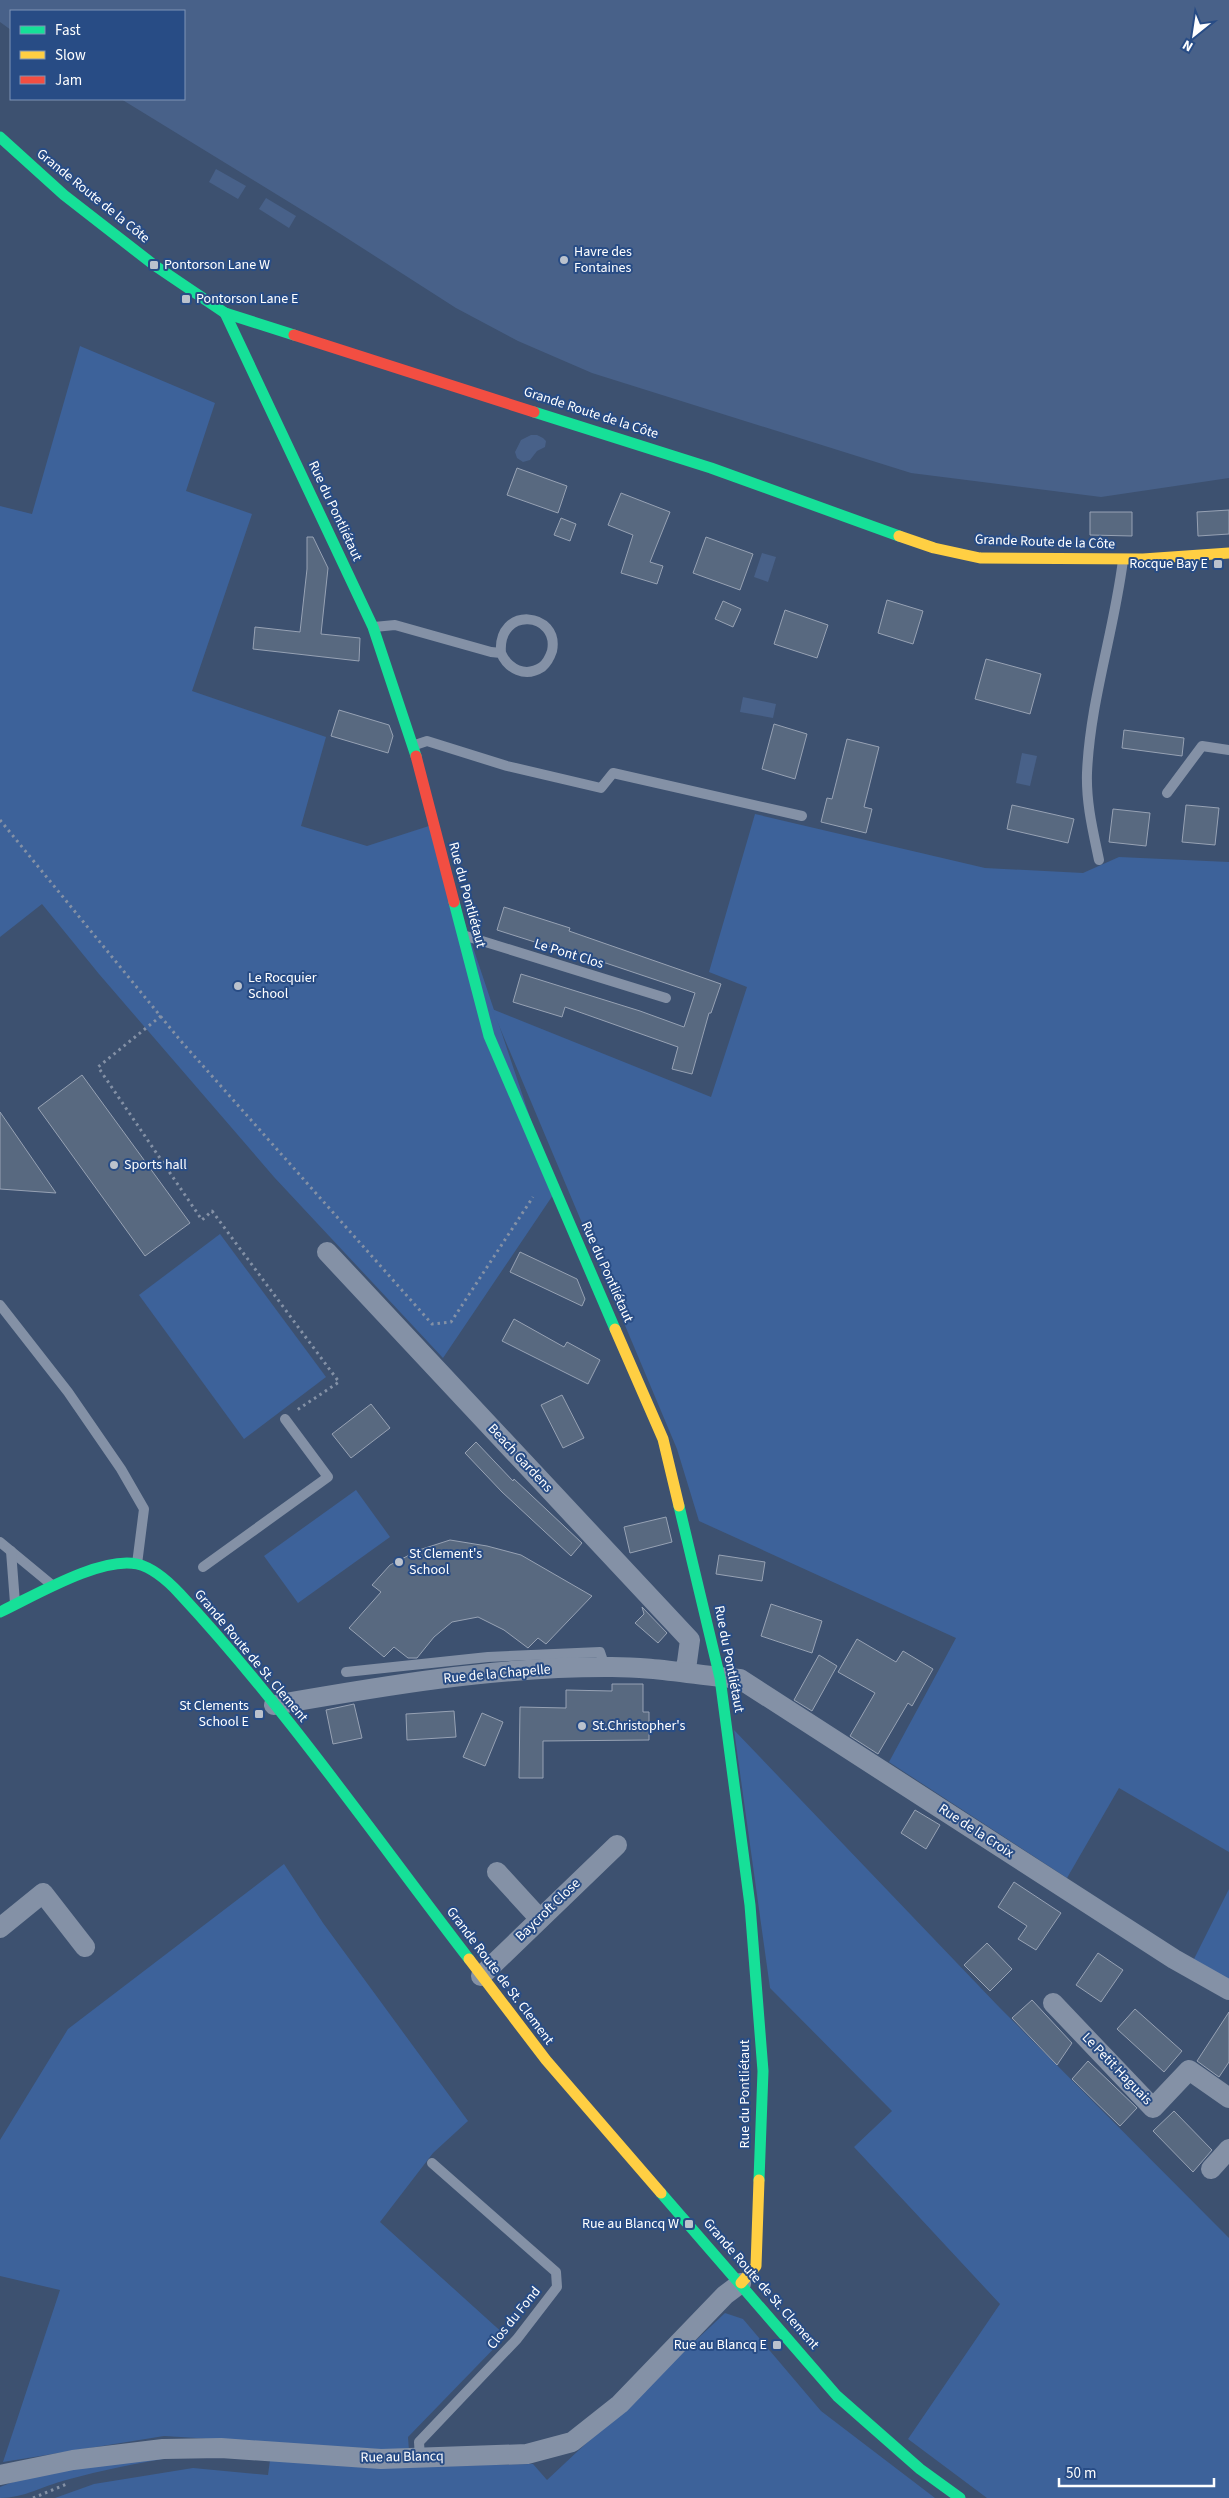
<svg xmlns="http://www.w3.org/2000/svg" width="1229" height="2498" font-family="'Source Sans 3',sans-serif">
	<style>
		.green { fill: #3d629a }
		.water { fill: #486189 }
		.building { fill: #586980; stroke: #97a2b4 }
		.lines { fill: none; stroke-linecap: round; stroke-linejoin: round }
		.path { stroke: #8491a6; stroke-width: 3; stroke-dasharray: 2.5 4; stroke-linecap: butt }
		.lane { stroke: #8491a6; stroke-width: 10 }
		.street { stroke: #8491a6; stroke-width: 20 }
		.fast { stroke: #16e098; stroke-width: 11 }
		.slow { stroke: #ffcf43; stroke-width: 11 }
		.jam { stroke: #f24e42; stroke-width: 11 }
		.poi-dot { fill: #bbc2cd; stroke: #284c85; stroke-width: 2 }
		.labels { text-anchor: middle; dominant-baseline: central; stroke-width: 4; stroke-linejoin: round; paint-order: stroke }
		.street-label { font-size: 14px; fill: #fff; stroke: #284c85 }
		.poi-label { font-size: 14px; fill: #fff; stroke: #284c85; text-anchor: start }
	</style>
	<rect width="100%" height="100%" fill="#3d5170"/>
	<g class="green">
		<polygon points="80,346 215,403 186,491 252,514 192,691 326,737 301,826 367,846 432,825 555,1192 443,1358 274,1177 99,974 42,904 0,937 0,506 32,514"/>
		<polygon points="755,814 985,868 1083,873 1119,857 1229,862 1229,1852 1119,1788 1067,1878 889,1762 956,1638 699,1521 677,1449 492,1009 711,1097 747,987 709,972"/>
		<polygon points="220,1234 326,1377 244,1439 139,1295"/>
		<polygon points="356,1490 390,1537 298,1603 264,1556"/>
		<polygon points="734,1730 1000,2008 1229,2238 1229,2498 987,2498 908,2439 1000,2304 854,2147 892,2111 770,1988"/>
		<polygon points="284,1864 323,1923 468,2121 433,2153 380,2222 506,2336 408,2437 409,2451 164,2436 3,2462 60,2290 0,2276 0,2140 68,2029"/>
		<polygon points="1229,1889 1229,1981 1193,1961"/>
		<polygon points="725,2313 743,2319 821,2411 935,2498 55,2498 94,2484 193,2468 268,2475 270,2460 433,2466 533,2464 547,2480"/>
		<path d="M175,2457c-37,6 -73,13 -109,23 -23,6 -42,18 -66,18v-11c55,-22 117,-26 175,-30z"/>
	</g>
	<g class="water">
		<polygon points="0,0 1229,0 1229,478 1101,497 911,473 592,373 518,341 456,308 328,226 121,99 184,99 184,11 11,11 11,30 0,22"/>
		<polygon points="216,169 246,186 238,199 209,182"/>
		<polygon points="266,198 296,216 289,228 259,209"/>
		<polygon points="531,435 537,435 543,438 546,441 545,447 537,451 530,460 523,462 517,458 515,452 521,440"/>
		<polygon points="762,553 776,557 768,582 754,577"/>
		<polygon points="743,697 776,704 773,718 740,712"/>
		<polygon points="1022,753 1037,756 1030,786 1016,783"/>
	</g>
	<g class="building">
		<polygon points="517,468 567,486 558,513 507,495"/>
		<polygon points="621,493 670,512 650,562 663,566 657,584 621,573 633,535 608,525"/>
		<polygon points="1229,510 1229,534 1198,536 1197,512"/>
		<polygon points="1090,512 1132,512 1132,536 1090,535"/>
		<polygon points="561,518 576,524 570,541 554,535"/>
		<polygon points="307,537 313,537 328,568 321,634 360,638 359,661 253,649 255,627 300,632 307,569"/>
		<polygon points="706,537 753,554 740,590 693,573"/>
		<polygon points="887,600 923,611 913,644 878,633"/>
		<polygon points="723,601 741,609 733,627 715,619"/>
		<polygon points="785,610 828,625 817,658 774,644"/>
		<polygon points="986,659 1041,674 1030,714 975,699"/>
		<polygon points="339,710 389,725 393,736 388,753 331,736"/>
		<polygon points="774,724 807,734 795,779 762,769"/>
		<polygon points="1124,730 1184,738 1182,756 1122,748"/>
		<polygon points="847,739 879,747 864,807 872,809 866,833 821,822 827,798 832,799"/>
		<polygon points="1012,805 1074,819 1068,843 1007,829"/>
		<polygon points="1186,805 1219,808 1215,845 1182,842"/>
		<polygon points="1113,809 1150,813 1146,846 1109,842"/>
		<polygon points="504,907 570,928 569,931 721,984 711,1013 709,1013 692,1074 672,1069 678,1047 565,1007 562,1017 513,1002 521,974 640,1011 684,1027 695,993 564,949 563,951 497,930"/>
		<polygon points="82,1075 190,1223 145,1256 38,1108"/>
		<polygon points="0,1112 56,1193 0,1189"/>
		<polygon points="520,1252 577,1279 585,1299 582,1306 510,1272"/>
		<polygon points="514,1319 564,1347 567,1342 600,1360 588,1384 502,1341"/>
		<polygon points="562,1395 584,1438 563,1448 541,1405"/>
		<polygon points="371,1404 390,1428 351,1458 332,1434"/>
		<polygon points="476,1442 513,1481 514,1479 582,1543 571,1556 502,1492 465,1453"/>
		<polygon points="666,1517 672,1542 630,1553 624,1527"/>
		<polygon points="450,1540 487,1546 521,1555 592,1596 546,1644 538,1638 528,1648 504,1630 478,1617 452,1622 434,1637 417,1658 408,1658 394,1647 384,1657 349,1628 381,1592 372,1585 390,1565 419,1550"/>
		<polygon points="719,1555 765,1562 762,1581 716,1574"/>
		<polygon points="771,1604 822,1621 812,1653 761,1636"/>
		<polygon points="642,1607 667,1633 658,1643 635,1623 644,1614"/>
		<polygon points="857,1639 896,1662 903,1651 933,1669 912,1706 908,1703 878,1754 850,1736 875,1693 838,1672"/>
		<polygon points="819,1655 837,1666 812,1711 794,1700"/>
		<polygon points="612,1684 643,1684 643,1712 649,1712 649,1740 543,1741 543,1778 519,1778 520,1707 566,1708 566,1690 612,1691"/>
		<polygon points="354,1704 362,1738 333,1744 326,1710"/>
		<polygon points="454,1711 456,1737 407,1740 406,1714"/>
		<polygon points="482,1713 503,1722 485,1766 463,1757"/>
		<polygon points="915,1810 940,1825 926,1849 901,1833"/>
		<polygon points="1014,1882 1061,1913 1036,1950 1018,1939 1027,1926 998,1907"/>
		<polygon points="987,1943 1012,1969 990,1991 964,1965"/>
		<polygon points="1098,1953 1123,1970 1101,2002 1076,1985"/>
		<polygon points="1032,2000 1072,2043 1057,2065 1012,2018"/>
		<polygon points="1135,2009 1182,2051 1164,2072 1117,2029"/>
		<polygon points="1229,2012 1229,2062 1219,2077 1197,2061"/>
		<polygon points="1088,2061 1137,2108 1120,2126 1072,2079"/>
		<polygon points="1174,2111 1212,2150 1193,2172 1153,2131"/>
	</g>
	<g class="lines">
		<g class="path">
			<polyline points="0,820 180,1040 432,1324 451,1322 533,1197"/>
			<polyline points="161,1016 98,1067 202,1220 212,1211 339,1382 297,1410"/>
			<polyline points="33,2498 69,2483"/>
		</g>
		<g class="lane">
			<path d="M374,627l21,-2 96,27 10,1c-4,-48 59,-41 51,-2 -2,6 -5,12 -10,16 -17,11 -34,2 -41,-14"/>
			<polyline points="415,745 427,741 507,766 601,788 613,773 802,816"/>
			<polyline points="1167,793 1202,746 1229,750"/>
			<path d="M1099,860c-6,-29 -13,-57 -12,-87 3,-72 27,-141 36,-213"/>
			<polyline points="466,936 666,998"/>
			<polyline points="0,1305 68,1392 121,1469 144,1509 137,1564"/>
			<polyline points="0,1542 52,1585"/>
			<polyline points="11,1551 15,1603"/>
			<polyline points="203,1567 328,1477 285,1419"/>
			<polyline points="346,1672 488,1657 600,1652 605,1667"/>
			<polyline points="420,2457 419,2442 517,2339 557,2287 556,2272 432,2163"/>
		</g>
		<g class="street">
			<polyline points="327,1252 690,1640 687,1662 684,1672"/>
			<path d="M274,1705c109,-19 220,-38 331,-38 45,-1 90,8 135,12l434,280 55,31"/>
			<polyline points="497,1872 539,1918"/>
			<polyline points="0,1928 43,1893 85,1947"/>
			<polyline points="481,1976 617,1845"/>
			<polyline points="1053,2003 1153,2108 1189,2070 1229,2098"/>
			<polyline points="1211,2169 1229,2149"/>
			<polyline points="0,2475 73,2460 163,2449 221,2448 381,2459 527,2454 572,2442 620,2404 725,2295 741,2283"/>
		</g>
		<g class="fast">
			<polyline points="0,137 64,195 154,265 225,313 294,335"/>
			<polyline points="225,313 373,627 416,756"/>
			<polyline points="534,412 711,468 899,536"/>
			<polyline points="454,902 489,1036 615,1329"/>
			<polyline points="679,1506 720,1678 750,1905 763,2071 759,2180"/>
			<path d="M0,1612c34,-16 101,-56 137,-48 17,4 32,18 43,30 105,113 195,243 289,365"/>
			<polyline points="661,2193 837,2396 920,2469 960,2498"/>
		</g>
		<g class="slow">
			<polyline points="899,536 934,548 980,558 1143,559 1229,553"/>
			<polyline points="615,1329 663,1439 679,1506"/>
			<polyline points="469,1959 546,2060 661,2193"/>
			<polyline points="741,2283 756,2266 759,2180"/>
		</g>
		<g class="jam">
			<polyline points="294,335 534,412"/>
			<polyline points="416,756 454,902"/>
		</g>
	</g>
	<g class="poi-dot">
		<circle cx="564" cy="260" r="5"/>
		<rect x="149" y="260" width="10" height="10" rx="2.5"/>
		<rect x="181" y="294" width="10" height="10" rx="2.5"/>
		<rect x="1213" y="559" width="10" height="10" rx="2.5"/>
		<circle cx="238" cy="986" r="5"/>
		<circle cx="114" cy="1165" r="5"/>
		<circle cx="399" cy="1562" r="5"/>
		<rect x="254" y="1709" width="10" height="10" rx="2.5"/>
		<circle cx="582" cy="1726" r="5"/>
		<rect x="684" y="2219" width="10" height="10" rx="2.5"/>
		<rect x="772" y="2340" width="10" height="10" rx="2.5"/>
	</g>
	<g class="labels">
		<g class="street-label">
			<text transform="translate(93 196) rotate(39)">Grande Route de la Côte</text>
			<text transform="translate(591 413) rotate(18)">Grande Route de la Côte</text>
			<text transform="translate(335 511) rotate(65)">Rue du Pontliétaut</text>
			<text transform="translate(1045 542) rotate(2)">Grande Route de la Côte</text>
			<text transform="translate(467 895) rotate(75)">Rue du Pontliétaut</text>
			<text transform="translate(569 954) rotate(17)">Le Pont Clos</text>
			<text transform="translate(607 1272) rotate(66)">Rue du Pontliétaut</text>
			<text transform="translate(520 1458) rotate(47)">Beach Gardens</text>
			<text transform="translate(251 1656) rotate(50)">Grande Route de St. Clement</text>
			<text transform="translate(729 1659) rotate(79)">Rue du Pontliétaut</text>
			<text transform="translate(497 1674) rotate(-5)">Rue de la Chapelle</text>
			<text transform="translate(976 1831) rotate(33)">Rue de la Croix</text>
			<text transform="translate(548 1910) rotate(-44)">Baycroft Close</text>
			<text transform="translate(500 1976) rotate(53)">Grande Route de St. Clement</text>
			<text transform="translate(1117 2069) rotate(46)">Le Petit Haguais</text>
			<text transform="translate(745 2094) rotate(-90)">Rue du Pontliétaut</text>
			<text transform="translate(761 2284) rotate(49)">Grande Route de St. Clement</text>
			<text transform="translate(514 2318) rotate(-51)">Clos du Fond</text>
			<text transform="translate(402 2457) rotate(-1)">Rue au Blancq</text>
		</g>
		<g class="poi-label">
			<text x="574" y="252">Havre des<tspan x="574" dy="16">Fontaines</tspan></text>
			<text x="164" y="265">Pontorson Lane W</text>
			<text x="196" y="299">Pontorson Lane E</text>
			<text x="1208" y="564" text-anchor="end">Rocque Bay E</text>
			<text x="248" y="978">Le Rocquier<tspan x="248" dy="16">School</tspan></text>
			<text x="124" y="1165">Sports hall</text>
			<text x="409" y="1554">St Clement's<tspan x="409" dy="16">School</tspan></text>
			<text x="249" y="1706" text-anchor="end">St Clements<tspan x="249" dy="16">School E</tspan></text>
			<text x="592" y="1726">St.Christopher's</text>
			<text x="679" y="2224" text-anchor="end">Rue au Blancq W</text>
			<text x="767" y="2345" text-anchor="end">Rue au Blancq E</text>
		</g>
	</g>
	<rect x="10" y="10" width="175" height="90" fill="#284c85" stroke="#7e94b6"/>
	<rect x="20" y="26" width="25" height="8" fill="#16e098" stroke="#7e94b6"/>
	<text x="55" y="35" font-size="15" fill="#ffffff">Fast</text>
	<rect x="20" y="51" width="25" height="8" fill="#ffcf43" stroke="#7e94b6"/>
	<text x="55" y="60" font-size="15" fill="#ffffff">Slow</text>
	<rect x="20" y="76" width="25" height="8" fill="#f24e42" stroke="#7e94b6"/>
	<text x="55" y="85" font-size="15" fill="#ffffff">Jam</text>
	<g transform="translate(1194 35) rotate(210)" stroke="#284c85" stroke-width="4" paint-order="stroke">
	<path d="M0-4L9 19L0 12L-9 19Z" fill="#ffffff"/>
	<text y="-8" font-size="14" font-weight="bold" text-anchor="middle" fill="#ffffff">N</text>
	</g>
	<path d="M1059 2478v8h155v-8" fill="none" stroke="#ffffff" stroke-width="2.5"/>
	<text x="1066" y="2478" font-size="15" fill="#ffffff" stroke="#284c85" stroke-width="4" paint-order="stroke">50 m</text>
</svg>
